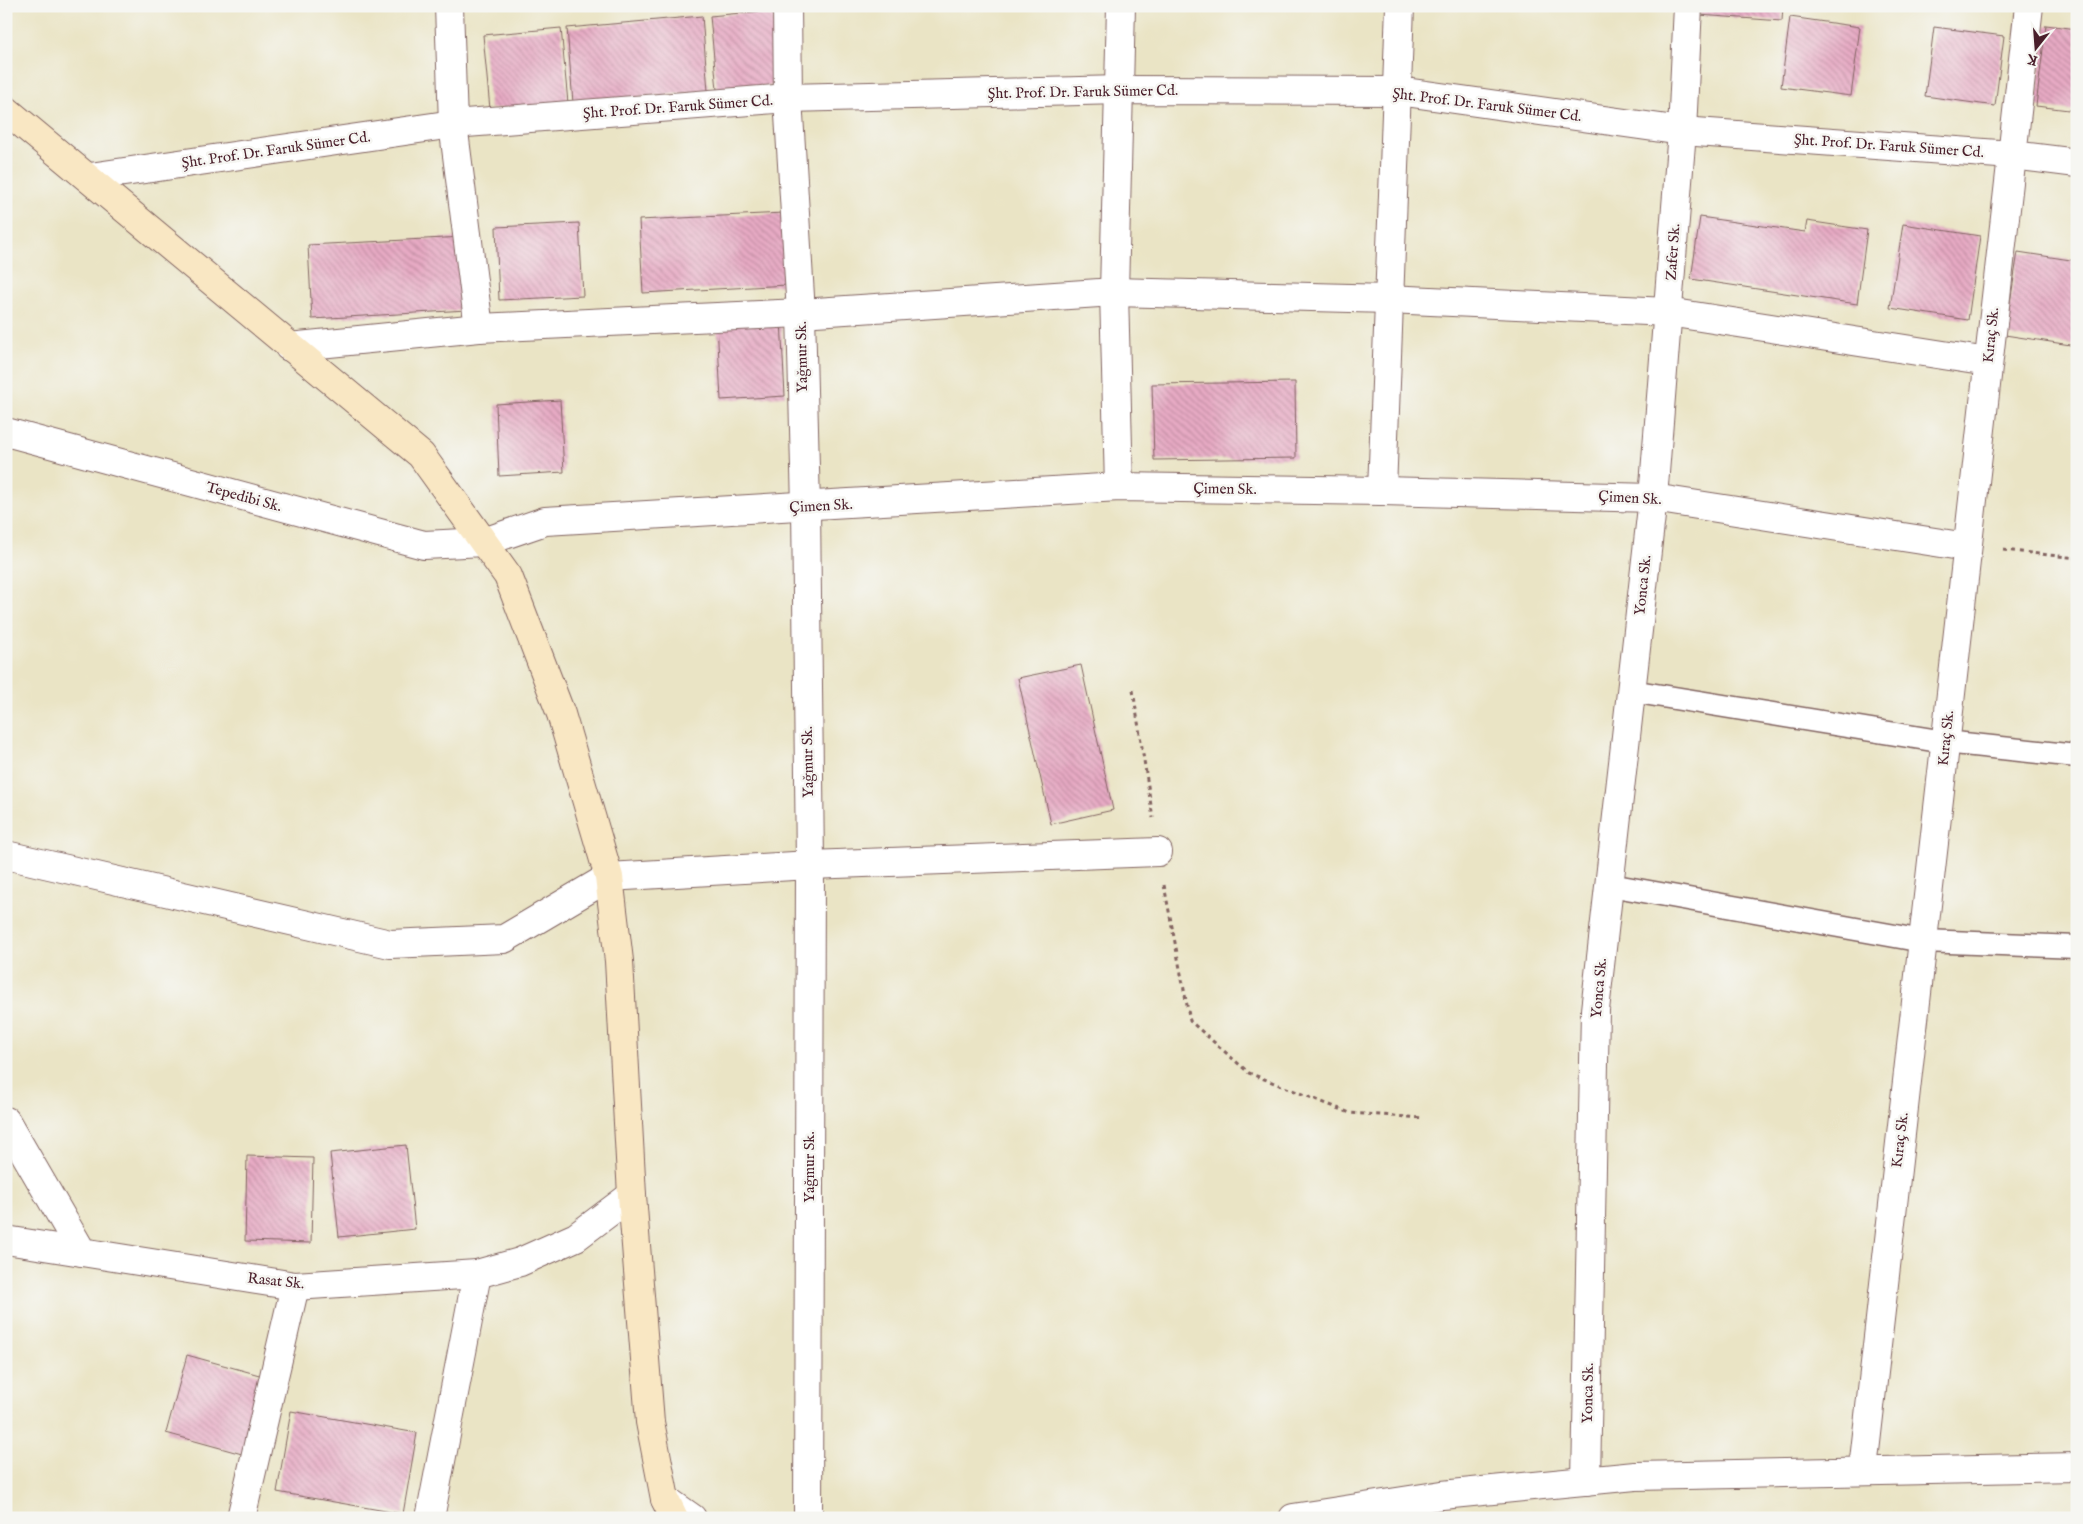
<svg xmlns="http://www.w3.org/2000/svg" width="2083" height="1524" font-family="'IM FELL English',serif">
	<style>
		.building { fill: url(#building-back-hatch) }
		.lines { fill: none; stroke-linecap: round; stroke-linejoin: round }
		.lane-casing { stroke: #826461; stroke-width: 25 }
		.street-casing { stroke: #826461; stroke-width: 30 }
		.secondary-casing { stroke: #826461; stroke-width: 30 }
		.path { stroke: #826461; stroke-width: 3; stroke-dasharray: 4 4; stroke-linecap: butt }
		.lane { stroke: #fff; stroke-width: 22 }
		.street { stroke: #fff; stroke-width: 28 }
		.secondary { stroke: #f9e7c3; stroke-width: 28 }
		.labels { text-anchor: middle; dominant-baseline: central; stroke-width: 5; stroke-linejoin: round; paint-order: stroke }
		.street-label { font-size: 15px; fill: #4a1f2b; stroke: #f6f6f2 }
	</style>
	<defs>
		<pattern id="building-back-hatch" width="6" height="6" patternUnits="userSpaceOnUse" patternTransform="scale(1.25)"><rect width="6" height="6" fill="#e7aac4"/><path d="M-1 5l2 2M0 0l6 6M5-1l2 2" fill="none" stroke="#bd8a9f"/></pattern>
	</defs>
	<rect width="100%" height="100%" fill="#f6f6f2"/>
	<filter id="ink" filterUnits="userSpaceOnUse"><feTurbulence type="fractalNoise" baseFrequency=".02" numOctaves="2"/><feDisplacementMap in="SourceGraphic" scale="10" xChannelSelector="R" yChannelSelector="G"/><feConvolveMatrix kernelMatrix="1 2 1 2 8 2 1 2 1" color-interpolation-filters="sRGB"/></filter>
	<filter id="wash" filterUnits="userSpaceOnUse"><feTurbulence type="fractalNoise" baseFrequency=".0096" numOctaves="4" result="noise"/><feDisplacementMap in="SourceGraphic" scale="20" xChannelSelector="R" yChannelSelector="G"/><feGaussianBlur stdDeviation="1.12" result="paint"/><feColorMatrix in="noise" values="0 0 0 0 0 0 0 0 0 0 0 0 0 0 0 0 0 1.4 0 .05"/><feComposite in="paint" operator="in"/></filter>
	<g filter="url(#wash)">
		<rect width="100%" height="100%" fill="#eae4c5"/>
		<g id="blocks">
			<g class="building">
				<polygon points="1699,6 1783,6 1782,21 1699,15"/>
				<polygon points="773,10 780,85 717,90 710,16"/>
				<polygon points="702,16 708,91 573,103 567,28"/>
				<polygon points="1790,17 1860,27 1851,96 1781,87"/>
				<polygon points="2046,25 2077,29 2077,111 2036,106"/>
				<polygon points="1934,27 2004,36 1995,106 1925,96"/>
				<polygon points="561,28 568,103 490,109 483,35"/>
				<polygon points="784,213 788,285 643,293 639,220"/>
				<polygon points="1700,217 1805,232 1807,221 1867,230 1857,304 1691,279"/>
				<polygon points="579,223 583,296 499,300 496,227"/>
				<polygon points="1903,224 1980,236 1968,320 1890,308"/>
				<polygon points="464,237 467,310 312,319 308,245"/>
				<polygon points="2018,252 2077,261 2077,346 2005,335"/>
				<polygon points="781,320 785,396 721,400 717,323"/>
				<polygon points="1295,382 1296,458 1154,460 1152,384"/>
				<polygon points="560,400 564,472 499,476 496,404"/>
				<polygon points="1081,665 1113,810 1051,824 1018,678"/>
				<polygon points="406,1145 415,1229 339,1237 330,1153"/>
				<polygon points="247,1156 313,1158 311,1243 245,1241"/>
				<polygon points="187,1355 263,1376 242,1454 166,1433"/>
				<polygon points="291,1411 417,1433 403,1514 277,1492"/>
			</g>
		</g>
	</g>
	<g filter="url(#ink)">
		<use href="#blocks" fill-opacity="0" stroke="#826461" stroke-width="1"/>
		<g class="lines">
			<g class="lane-casing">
				<g id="lane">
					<polyline points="1631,691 1945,742 2077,756"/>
					<polyline points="1610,885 1923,941 2077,947"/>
				</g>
			</g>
			<g class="street-casing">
				<g id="street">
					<polyline points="449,6 453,124 479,328"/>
					<polyline points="787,6 788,98 801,313 806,507 810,865 808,1518"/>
					<polyline points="90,177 453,124 788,98 1121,90 1398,91 1682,131 2012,155 2077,163"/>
					<polyline points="289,347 479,328 801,313 1114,292 1388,299 1668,312 1988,362"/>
					<polyline points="6,432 424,545 484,542 545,521 1119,487 1382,491 1653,498 1967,547"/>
					<polyline points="1119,487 1114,292 1121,6"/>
					<polyline points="1382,491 1400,6"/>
					<polyline points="6,855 390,944 504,939 609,877 810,865 1158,852"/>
					<polyline points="6,1121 82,1252 295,1286 477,1274 520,1262 576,1237 632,1195"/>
					<polyline points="6,1240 82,1252"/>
					<polyline points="1863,1469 2029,6"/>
					<polyline points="1586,1481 1595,1010 1653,498 1682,131 1688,6"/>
					<polyline points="665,1499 692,1518"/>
					<polyline points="241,1518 295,1286"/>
					<polyline points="430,1518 477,1274"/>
					<polyline points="1293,1518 1442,1495 1635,1476 2077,1467"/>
				</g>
			</g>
			<g class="secondary-casing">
				<polyline id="secondary" points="6,110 421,455 508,576 561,714 609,877 619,961 632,1195 650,1422 665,1499 674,1518"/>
			</g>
			<g class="path">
				<polyline points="2003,550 2077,558"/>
				<polyline points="1133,690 1153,818"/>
				<polyline points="1164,885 1190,1021 1249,1073 1350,1113 1423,1118"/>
			</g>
			<use href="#lane" class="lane"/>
			<use href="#street" class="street"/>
			<use href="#secondary" class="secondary"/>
		</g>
	</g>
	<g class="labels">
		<g class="street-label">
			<text transform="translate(1083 92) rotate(-1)">Şht. Prof. Dr. Faruk Sümer Cd.</text>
			<text transform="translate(1487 105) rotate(7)">Şht. Prof. Dr. Faruk Sümer Cd.</text>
			<text transform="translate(678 107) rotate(-4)">Şht. Prof. Dr. Faruk Sümer Cd.</text>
			<text transform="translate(1889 146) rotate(4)">Şht. Prof. Dr. Faruk Sümer Cd.</text>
			<text transform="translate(276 150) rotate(-8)">Şht. Prof. Dr. Faruk Sümer Cd.</text>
			<text transform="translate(1673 252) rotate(-86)">Zafer Sk.</text>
			<text transform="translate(1991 335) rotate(-84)">Kıraç Sk.</text>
			<text transform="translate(802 357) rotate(-91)">Yağmur Sk.</text>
			<text transform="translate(1225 489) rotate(1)">Çimen Sk.</text>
			<text transform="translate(244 497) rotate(15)">Tepedibi Sk.</text>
			<text transform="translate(1630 498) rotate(3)">Çimen Sk.</text>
			<text transform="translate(821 506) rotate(-3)">Çimen Sk.</text>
			<text transform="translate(1643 585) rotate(-84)">Yonca Sk.</text>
			<text transform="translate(1946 738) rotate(-84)">Kıraç Sk.</text>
			<text transform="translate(808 762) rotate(-91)">Yağmur Sk.</text>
			<text transform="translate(1599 988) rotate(-85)">Yonca Sk.</text>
			<text transform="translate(1900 1140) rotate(-83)">Kıraç Sk.</text>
			<text transform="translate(809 1167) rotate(-90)">Yağmur Sk.</text>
			<text transform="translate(276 1281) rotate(6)">Rasat Sk.</text>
			<text transform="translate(1588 1393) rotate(-89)">Yonca Sk.</text>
		</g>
	</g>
	<rect width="2083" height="1524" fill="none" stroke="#f6f6f2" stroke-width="25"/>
	<g transform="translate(2036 48) rotate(197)" stroke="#f6f6f2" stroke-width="4" paint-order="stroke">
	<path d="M0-4L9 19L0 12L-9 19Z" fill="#4a1f2b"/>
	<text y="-8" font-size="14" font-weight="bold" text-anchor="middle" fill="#4a1f2b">K</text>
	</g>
</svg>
